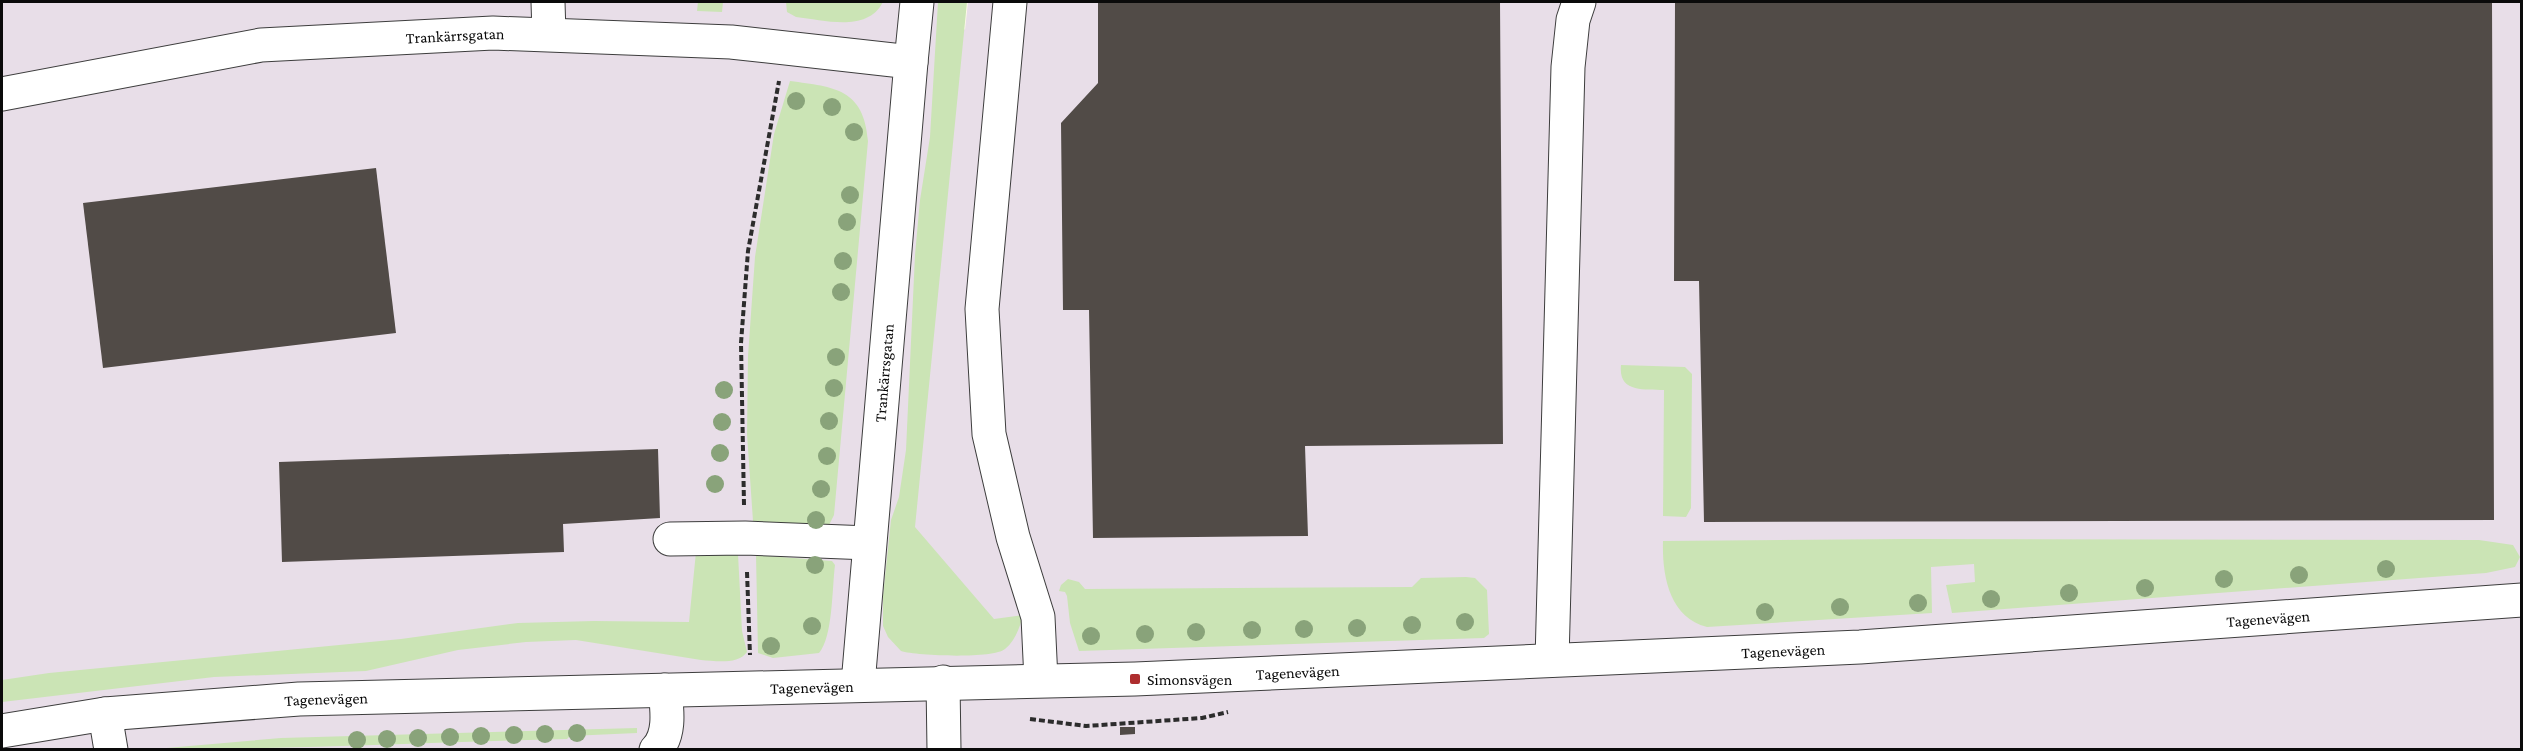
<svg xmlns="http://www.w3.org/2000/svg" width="2523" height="751" font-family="'Crimson Pro',serif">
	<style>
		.industrial { fill: #e8dee8 }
		.green { fill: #cbe4b5 }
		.building { fill: #514b47 }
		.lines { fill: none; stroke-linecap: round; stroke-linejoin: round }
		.minor-casing { stroke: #3d3d3d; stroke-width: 35 }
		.path { stroke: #2c2c2c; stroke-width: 4; stroke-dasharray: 6 3; stroke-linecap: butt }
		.minor { stroke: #fff; stroke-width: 33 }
		.tree { fill: #89a37a }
		.poi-dot { fill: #ae2d2e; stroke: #fff; stroke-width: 2 }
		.labels { text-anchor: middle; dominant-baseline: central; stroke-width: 6; stroke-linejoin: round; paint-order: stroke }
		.street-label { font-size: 16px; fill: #0a0a0a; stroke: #fff }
		.poi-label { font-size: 16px; fill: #0a0a0a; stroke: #fff; text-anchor: start }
	</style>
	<rect width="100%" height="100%" fill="#fdfae8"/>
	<polygon class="industrial" points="2,2 944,2 965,30 968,2 2521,2 2521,749 2,749"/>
	<g class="green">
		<polygon points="698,2 723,2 722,12 697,11"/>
		<path d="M786,2h97c-16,31 -58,18 -87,15l-9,-5z"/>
		<path d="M938,2h29l-52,525 79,92 29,-4c-3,12 -8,26 -18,34 -12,10 -88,7 -104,2l-13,-14 -5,-11v-30l8,-76 8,-23 7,-47 9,-195 5,-55 10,-63z"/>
		<path d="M790,81c45,6 74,8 78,60l-34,374 -6,12 -75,-6 -6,-87 1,-78 7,-99 19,-123z"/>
		<path d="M1621,365l64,2 7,7 -1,134 -5,9 -23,-1 1,-126c-20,-1 -46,3 -43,-25z"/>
		<path d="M1907,539l572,1 34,5 7,12 -5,10 -29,6 -534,40 -6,-28 29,-3 -1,-18 -43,3 1,46 -225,14c-38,-10 -45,-52 -44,-86z"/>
		<path d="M696,552l42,2 4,77 5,21c-9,13 -32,9 -46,8l-125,-20 -50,2 -68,8 -92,21 -152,6 -212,25v-22l47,-7 352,-34 117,-16 76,-2 95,1z"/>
		<path d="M756,555l76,6 3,4c-3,23 -2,72 -16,88l-46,5 -15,-5z"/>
		<polygon points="1466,577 1475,578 1487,590 1489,634 1484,638 1079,651 1070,623 1067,596 1065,592 1059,591 1061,585 1068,579 1079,582 1085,589 1412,587 1421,578"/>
		<path d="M637,728v5l-67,3 -3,3c-137,3 -275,11 -412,10l126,-11z"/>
	</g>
	<g class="building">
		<polygon points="1098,2 1500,2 1503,444 1305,446 1308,536 1093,538 1089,310 1063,310 1061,123 1098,83"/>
		<polygon points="1675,2 2492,2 2494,520 1704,522 1699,281 1674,281"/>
		<polygon points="376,168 396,333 103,368 83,203"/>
		<polygon points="658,449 660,518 563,524 564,552 282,562 279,462"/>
		<polygon points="1120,727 1135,727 1135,734 1120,735"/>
	</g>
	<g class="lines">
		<g class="minor-casing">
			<g id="minor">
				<polyline points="548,2 549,34"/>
				<polyline points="1010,2 982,309 989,434 1013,537 1038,617 1041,680"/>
				<polyline points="911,62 917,2"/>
				<path id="s1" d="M2,94l259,-49 232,-12 238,9 180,20 -53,622"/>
				<polyline points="670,539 745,538 869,543"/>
				<polyline points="1552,660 1568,67 1573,20 1579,2"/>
				<polyline points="943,682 944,750"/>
				<polyline points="105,714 111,750"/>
				<path id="s2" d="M2,731l103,-17 194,-15 836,-20 725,-32 662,-47"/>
				<path d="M656,750c15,-15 11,-41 9,-60"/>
			</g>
		</g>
		<g class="path">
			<polyline points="744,505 741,343 748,251 779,81"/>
			<polyline points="747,572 750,655"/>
			<polyline points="1030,719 1086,726 1202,718 1228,712"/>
		</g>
		<use href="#minor" class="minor"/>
	</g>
	<g class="tree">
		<circle cx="796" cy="101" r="9"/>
		<circle cx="832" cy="107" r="9"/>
		<circle cx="854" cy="132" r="9"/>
		<circle cx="850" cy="195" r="9"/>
		<circle cx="847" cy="222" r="9"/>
		<circle cx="843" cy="261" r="9"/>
		<circle cx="841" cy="292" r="9"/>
		<circle cx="836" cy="357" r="9"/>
		<circle cx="834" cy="388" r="9"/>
		<circle cx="724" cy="390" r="9"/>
		<circle cx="829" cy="421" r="9"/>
		<circle cx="722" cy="422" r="9"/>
		<circle cx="720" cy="453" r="9"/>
		<circle cx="827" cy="456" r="9"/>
		<circle cx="715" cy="484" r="9"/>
		<circle cx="821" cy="489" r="9"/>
		<circle cx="816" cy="520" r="9"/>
		<circle cx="815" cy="565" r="9"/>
		<circle cx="2386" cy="569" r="9"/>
		<circle cx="2299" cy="575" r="9"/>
		<circle cx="2224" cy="579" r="9"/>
		<circle cx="2145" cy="588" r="9"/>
		<circle cx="2069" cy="593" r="9"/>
		<circle cx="1991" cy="599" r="9"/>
		<circle cx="1918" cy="603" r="9"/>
		<circle cx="1840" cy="607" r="9"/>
		<circle cx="1765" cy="612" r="9"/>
		<circle cx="1465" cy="622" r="9"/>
		<circle cx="1412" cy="625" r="9"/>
		<circle cx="812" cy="626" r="9"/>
		<circle cx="1357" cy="628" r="9"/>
		<circle cx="1304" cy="629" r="9"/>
		<circle cx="1252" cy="630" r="9"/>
		<circle cx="1196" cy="632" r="9"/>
		<circle cx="1145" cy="634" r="9"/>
		<circle cx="1091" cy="636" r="9"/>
		<circle cx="771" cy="646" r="9"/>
		<circle cx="577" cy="733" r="9"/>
		<circle cx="545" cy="734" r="9"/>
		<circle cx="514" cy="735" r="9"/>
		<circle cx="481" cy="736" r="9"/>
		<circle cx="450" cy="737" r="9"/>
		<circle cx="418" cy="738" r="9"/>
		<circle cx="387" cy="739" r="9"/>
		<circle cx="357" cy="740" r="9"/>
	</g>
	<rect class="poi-dot" x="1129" y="673" width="12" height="12" rx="3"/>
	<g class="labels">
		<g class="street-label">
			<text stroke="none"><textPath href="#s1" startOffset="458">Trankärrsgatan</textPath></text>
			<text transform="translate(884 373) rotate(-85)">Trankärrsgatan</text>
			<text stroke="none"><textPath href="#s2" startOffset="2270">Tagenevägen</textPath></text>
			<text stroke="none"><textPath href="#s2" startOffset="1784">Tagenevägen</textPath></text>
			<text stroke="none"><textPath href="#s2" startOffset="1298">Tagenevägen</textPath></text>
			<text stroke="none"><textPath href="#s2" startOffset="812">Tagenevägen</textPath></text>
			<text stroke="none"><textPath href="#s2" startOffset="326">Tagenevägen</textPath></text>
		</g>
		<g class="poi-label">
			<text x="1147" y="679">Simonsvägen</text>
		</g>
	</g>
	<rect width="2523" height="751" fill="none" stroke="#0a0a0a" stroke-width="6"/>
</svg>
